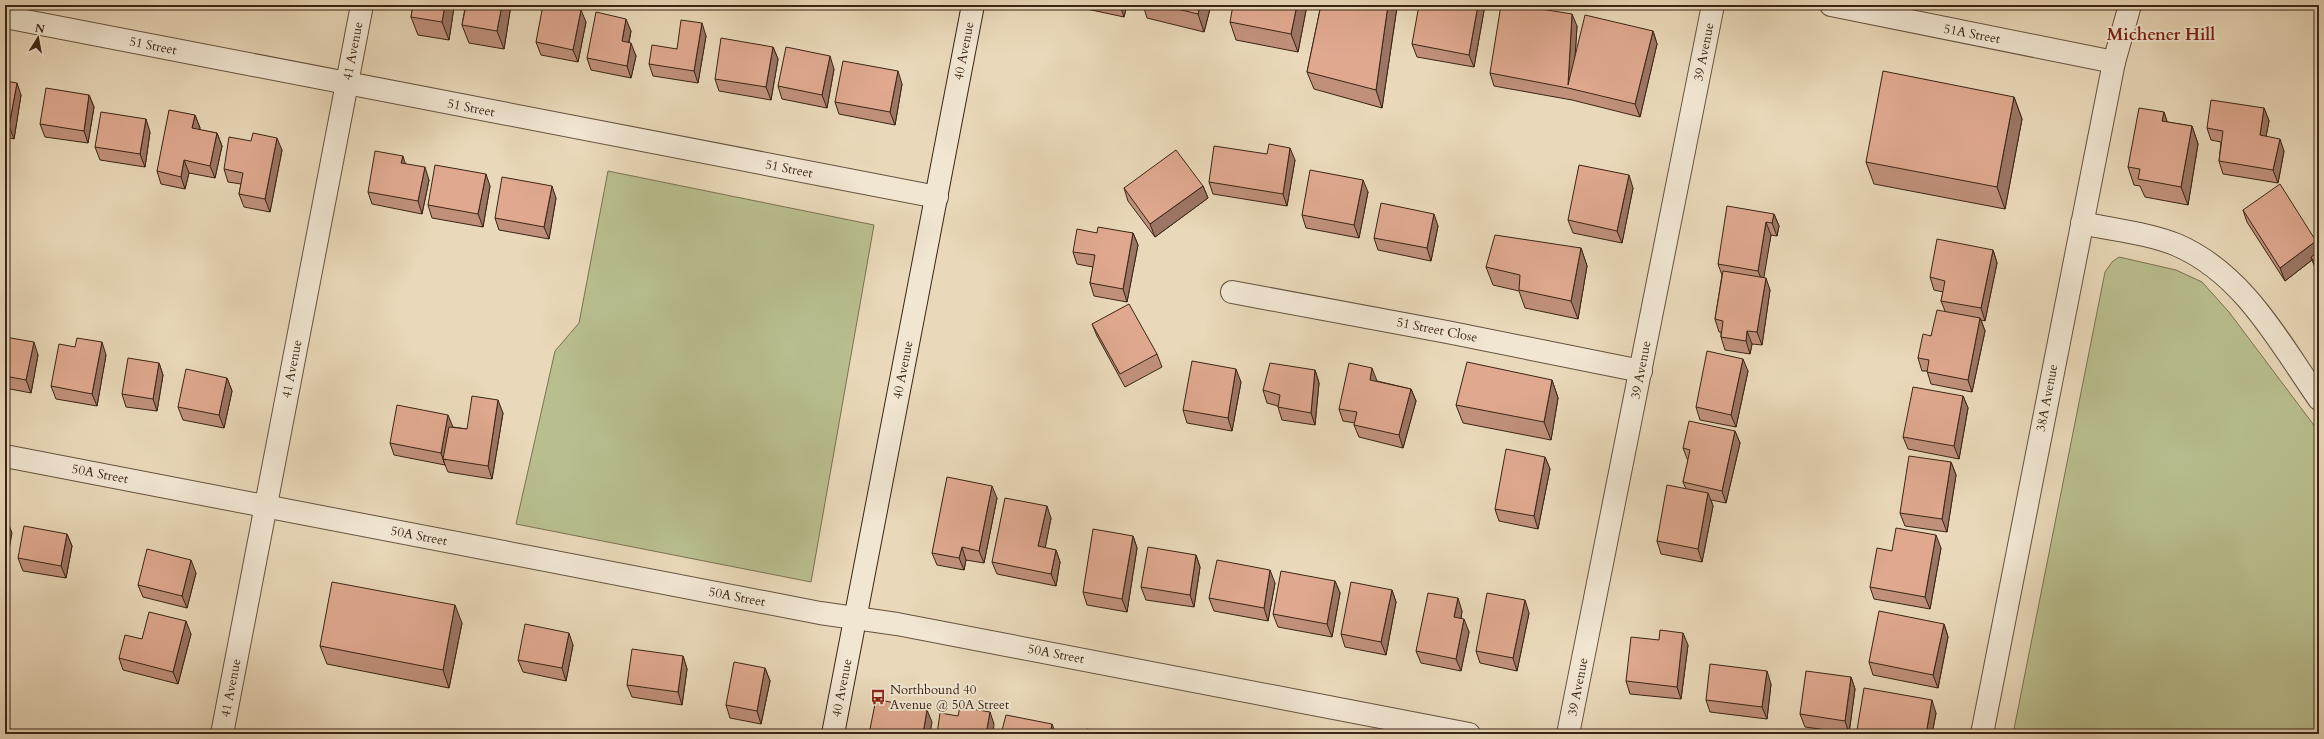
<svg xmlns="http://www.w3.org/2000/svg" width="2324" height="739" font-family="Cardo,serif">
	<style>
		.green { fill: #b9be8e; stroke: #7a7252 }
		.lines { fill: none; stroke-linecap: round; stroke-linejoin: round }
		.street-casing { stroke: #66523e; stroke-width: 24 }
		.secondary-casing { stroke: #3a2515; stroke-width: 24 }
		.street { stroke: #f1e6d2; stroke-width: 22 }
		.secondary { stroke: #f1e6d2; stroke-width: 22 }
		.wall { fill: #c0907b; stroke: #3a2515 }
		.shaded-wall { fill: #9c7664; stroke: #3a2515 }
		.building { fill: #dfa88f; stroke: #3a2515 }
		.labels { text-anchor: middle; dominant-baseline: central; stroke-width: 4; stroke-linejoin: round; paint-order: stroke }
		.street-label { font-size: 13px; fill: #3a2515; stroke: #f1e6d2 }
		.poi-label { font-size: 13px; fill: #3a2515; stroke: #f1e6d2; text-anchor: start }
		.district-label { font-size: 17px; font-weight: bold; fill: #7a1f14; stroke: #f1e6d2 }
	</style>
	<rect width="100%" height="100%" fill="#e9d8b9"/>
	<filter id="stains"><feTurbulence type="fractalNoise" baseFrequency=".005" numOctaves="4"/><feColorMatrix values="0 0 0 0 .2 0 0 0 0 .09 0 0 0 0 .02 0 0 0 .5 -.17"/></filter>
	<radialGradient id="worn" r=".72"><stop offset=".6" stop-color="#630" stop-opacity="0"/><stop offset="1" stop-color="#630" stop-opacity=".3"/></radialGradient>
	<g class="green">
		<polygon points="608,171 874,225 811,582 516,524 555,351 579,323"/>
		<polygon points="2119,257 2176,270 2202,282 2229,312 2319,432 2319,734 2013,734 2105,272 2112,262"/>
	</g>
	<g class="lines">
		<g class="street-casing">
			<g id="street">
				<polyline points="1831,5 2114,62"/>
				<polyline points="5,17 937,197"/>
				<path d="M2082,223c31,7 66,10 95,22 67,29 102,97 142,154"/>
				<polyline points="1232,292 1447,332 1641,371"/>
				<polyline points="5,456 820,613 897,624 1469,734"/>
				<polyline points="222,734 362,5"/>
				<polyline points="1568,734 1713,5"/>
				<polyline points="1982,734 2114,62 2130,5"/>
			</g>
		</g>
		<g class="secondary-casing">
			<polyline id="secondary" points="833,734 973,5"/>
		</g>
		<use href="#street" class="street"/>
		<use href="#secondary" class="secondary"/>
	</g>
	<g class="wall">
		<polygon points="413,5 511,5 504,49 469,43 462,25 465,8 454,7 449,40 418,35 411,17"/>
		<polygon points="1068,5 1127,5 1124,17"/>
		<polygon points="1143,5 1211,5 1204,32 1147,18"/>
		<polygon points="1307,5 1298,52 1236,40 1230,22"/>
		<polygon points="1321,5 1397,5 1397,7 1382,108 1314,89 1307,72"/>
		<polygon points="1485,5 1474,67 1417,57 1412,44"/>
		<polygon points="586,22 578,62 541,55 536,42"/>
		<polygon points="1577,26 1575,57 1653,31 1657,44 1640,117 1572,100 1494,86 1490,73"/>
		<polygon points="631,31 629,43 636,56 631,78 591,70 587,58"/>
		<polygon points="706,36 698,83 653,76 649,64 677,49"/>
		<polygon points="773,47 778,59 771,100 719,91 715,79"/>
		<polygon points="834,69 827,108 782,99 778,86"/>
		<polygon points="5,81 21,95 14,139 5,137"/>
		<polygon points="902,84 895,125 839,114 835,102"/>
		<polygon points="89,95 94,107 88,143 45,137 40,124"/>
		<polygon points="2014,97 2022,119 2005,209 1874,184 1866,162"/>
		<polygon points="2264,108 2269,121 2266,136 2284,151 2278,183 2223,174 2219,161 2221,142 2211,140 2207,128"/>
		<polygon points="2164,112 2167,122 2192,126 2198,144 2188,205 2145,197 2140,186 2134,185 2128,167"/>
		<polygon points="195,115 200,128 199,130 217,133 222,146 215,178 189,173 185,189 161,184 157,171"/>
		<polygon points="150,132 145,167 100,160 95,147"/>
		<polygon points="282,150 270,212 244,207 239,194 241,184 228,182 224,169"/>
		<polygon points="1295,160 1287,206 1213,194 1209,182"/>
		<polygon points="405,163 429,180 422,214 372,204 368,192"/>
		<polygon points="490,186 483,227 432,218 428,205"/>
		<polygon points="1203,186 1208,198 1155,237 1128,201 1124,188"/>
		<polygon points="1633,188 1622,243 1573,233 1568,220"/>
		<polygon points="1368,192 1359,238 1306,228 1302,215"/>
		<polygon points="556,198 549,239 499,230 495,218"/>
		<polygon points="2243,210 2319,248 2319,274 2316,270 2312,260 2285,281 2247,222"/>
		<polygon points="1774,214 1779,226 1777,236 1771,235 1763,277 1770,290 1762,345 1752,344 1750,354 1725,350 1721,337 1721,332 1719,332 1715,319 1722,275 1718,264"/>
		<polygon points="1438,226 1431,261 1378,250 1374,238"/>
		<polygon points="1097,233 1133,233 1138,245 1127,302 1094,296 1090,283 1093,267 1077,264 1073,252"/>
		<polygon points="1581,248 1587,266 1578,319 1525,308 1519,291 1493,285 1486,267"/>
		<polygon points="1993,250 1997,263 1985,321 1981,320 1985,331 1972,392 1931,384 1927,371 1922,371 1918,358 1945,311 1941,301 1943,292 1934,290 1930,277"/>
		<polygon points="1092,324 1157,354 1162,367 1125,387 1097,336"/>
		<polygon points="5,337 38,355 31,393 5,388"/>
		<polygon points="106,355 97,406 56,399 51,386"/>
		<polygon points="159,363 163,375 157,411 126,407 122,394"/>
		<polygon points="1315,370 1319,383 1315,425 1282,420 1278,407 1278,406 1267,403 1263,390"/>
		<polygon points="1748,371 1736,427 1700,420 1696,407"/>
		<polygon points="227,378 232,391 224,428 183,420 178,407"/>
		<polygon points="1552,380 1558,398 1551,440 1463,423 1456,405"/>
		<polygon points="1377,381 1411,389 1416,401 1403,448 1359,437 1354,425 1355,423 1343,421 1339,409"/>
		<polygon points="1241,382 1232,431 1187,423 1183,410"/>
		<polygon points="1963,396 1968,408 1959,459 1908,449 1903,437"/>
		<polygon points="503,413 492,479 448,472 445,465 394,455 390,443 453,427 467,429"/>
		<polygon points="1735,431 1740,443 1726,503 1711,500 1713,506 1702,562 1661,554 1657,541 1686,489 1683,482 1688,461 1683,448"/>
		<polygon points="1545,457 1550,469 1538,529 1499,521 1495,509"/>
		<polygon points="1951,462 1956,475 1947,532 1905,526 1900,513"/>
		<polygon points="997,498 984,563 966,560 964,570 937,565 932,553"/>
		<polygon points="1051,518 1045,548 1056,550 1060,562 1056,586 997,574 992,562"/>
		<polygon points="67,534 72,546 66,578 23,571 18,558"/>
		<polygon points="1133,536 1137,548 1127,612 1087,605 1083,592"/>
		<polygon points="1941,548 1930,609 1874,599 1870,587 1892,551"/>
		<polygon points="1196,555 1200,567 1194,607 1146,600 1141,587"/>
		<polygon points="196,573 187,608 143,597 138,585"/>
		<polygon points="1335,581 1340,593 1332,637 1278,627 1273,614"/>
		<polygon points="1275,583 1268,621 1214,611 1209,598"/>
		<polygon points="1392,590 1396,602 1386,655 1345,647 1341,634"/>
		<polygon points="1462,611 1461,618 1469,632 1461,671 1421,663 1416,651"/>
		<polygon points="1529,613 1517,671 1480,663 1476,651"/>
		<polygon points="462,623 449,688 327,664 320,646"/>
		<polygon points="1944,624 1948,637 1938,688 1873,675 1869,662"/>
		<polygon points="191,634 178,684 123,670 119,658 142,639"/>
		<polygon points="573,645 566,681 523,672 518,660"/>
		<polygon points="1688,645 1681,699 1630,694 1626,681"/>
		<polygon points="683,656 687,669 682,705 632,697 627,685"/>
		<polygon points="765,668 770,681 761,724 730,718 726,705"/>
		<polygon points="1851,677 1855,689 1849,733 1805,727 1800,714"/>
		<polygon points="1771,684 1767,719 1710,712 1706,700"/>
		<polygon points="1936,713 1932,734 1858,734 1857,730"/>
	</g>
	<g class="shaded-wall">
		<polygon points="445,5 454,5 454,7 449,40 442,22"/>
		<polygon points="502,5 511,5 504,49 497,31"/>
		<polygon points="1120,5 1127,5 1124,17"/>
		<polygon points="1200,5 1211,5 1204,32 1198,14"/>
		<polygon points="1297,5 1307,5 1298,52 1291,34"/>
		<polygon points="1388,5 1397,5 1397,7 1382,108 1376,90"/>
		<polygon points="1478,5 1485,5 1474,67 1469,55"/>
		<polygon points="581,10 586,22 578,62 573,50"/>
		<polygon points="1572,14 1577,26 1573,89 1568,85"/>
		<polygon points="626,19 631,31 626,54 622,41"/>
		<polygon points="702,23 706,36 698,83 694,71"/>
		<polygon points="1653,31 1657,44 1640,117 1635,104"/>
		<polygon points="631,43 636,56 631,78 627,66"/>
		<polygon points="773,47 778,59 771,100 766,87"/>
		<polygon points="830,56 834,69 827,108 822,95"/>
		<polygon points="898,71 902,84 895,125 890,112"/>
		<polygon points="17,83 21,95 14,139 9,126"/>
		<polygon points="89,95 94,107 88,143 84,131"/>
		<polygon points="2014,97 2022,119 2005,209 1997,187"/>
		<polygon points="2264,108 2269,121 2264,147 2260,135"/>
		<polygon points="2164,112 2170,130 2162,121"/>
		<polygon points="195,115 200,128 197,141 192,128"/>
		<polygon points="146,119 150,132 145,167 140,154"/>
		<polygon points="2192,126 2198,144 2188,205 2181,187"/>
		<polygon points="217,133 222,146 215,178 210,166"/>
		<polygon points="277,138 282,150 270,212 265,199"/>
		<polygon points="2280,139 2284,151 2278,183 2273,170"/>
		<polygon points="1290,148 1295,160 1287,206 1283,194"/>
		<polygon points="403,156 407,169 401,163"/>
		<polygon points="184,160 189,173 185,189 181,177"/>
		<polygon points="425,167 429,180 422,214 418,201"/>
		<polygon points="486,174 490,186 483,227 478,214"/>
		<polygon points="1629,175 1633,188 1622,243 1617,231"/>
		<polygon points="1363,180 1368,192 1359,238 1354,225"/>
		<polygon points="552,186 556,198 549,239 544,227"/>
		<polygon points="1203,186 1208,198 1155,237 1150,224"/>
		<polygon points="1434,214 1438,226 1431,261 1427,248"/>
		<polygon points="1774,214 1779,226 1777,236 1772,223"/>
		<polygon points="1766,222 1771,235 1763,283 1758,271"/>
		<polygon points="1133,233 1138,245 1127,302 1123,289"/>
		<polygon points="2316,241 2319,248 2319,255 2311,257 2312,260 2285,281 2280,268"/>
		<polygon points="1581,248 1587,266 1578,319 1571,301"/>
		<polygon points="1993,250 1997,263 1985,321 1981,308"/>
		<polygon points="1766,278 1770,290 1762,345 1757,332"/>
		<polygon points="1980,318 1985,331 1972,392 1968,380"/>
		<polygon points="1747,331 1752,344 1750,354 1746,341"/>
		<polygon points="34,342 38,355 31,393 26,380"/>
		<polygon points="102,342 106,355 97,406 92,394"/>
		<polygon points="1743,359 1748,371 1736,427 1731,415"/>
		<polygon points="159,363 163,375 157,411 153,399"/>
		<polygon points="1372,368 1377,381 1375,392 1370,380"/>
		<polygon points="1236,369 1241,382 1232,431 1228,418"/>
		<polygon points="1315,370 1319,383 1315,425 1311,413"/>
		<polygon points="227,378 232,391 224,428 219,415"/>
		<polygon points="1552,380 1558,398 1551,440 1544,422"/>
		<polygon points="1411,389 1416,401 1403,448 1399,435"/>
		<polygon points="1963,396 1968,408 1959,459 1954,446"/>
		<polygon points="498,400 503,413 492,479 488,466"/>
		<polygon points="448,415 453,427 446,460 443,459 445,465 441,453"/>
		<polygon points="1735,431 1740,443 1726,503 1722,491"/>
		<polygon points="1545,457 1550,469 1538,529 1534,516"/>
		<polygon points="1951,462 1956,475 1947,532 1942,519"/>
		<polygon points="992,486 997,498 984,563 979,551"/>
		<polygon points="1708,493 1713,506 1702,562 1698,549"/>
		<polygon points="1047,506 1051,518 1043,559 1038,546"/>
		<polygon points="7,520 12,533 6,567 5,565 5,533"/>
		<polygon points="67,534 72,546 66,578 61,566"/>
		<polygon points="1936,535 1941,548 1930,609 1925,597"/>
		<polygon points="1133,536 1137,548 1127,612 1122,599"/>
		<polygon points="962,547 966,560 964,570 959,558"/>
		<polygon points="1056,550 1060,562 1056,586 1051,574"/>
		<polygon points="1196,555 1200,567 1194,607 1190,595"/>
		<polygon points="191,560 196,573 187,608 182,596"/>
		<polygon points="1270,570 1275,583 1268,621 1264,608"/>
		<polygon points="1335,581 1340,593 1332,637 1327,624"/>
		<polygon points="1392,590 1396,602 1386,655 1381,642"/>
		<polygon points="1458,598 1462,611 1459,630 1454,617"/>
		<polygon points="1525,600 1529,613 1517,671 1513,658"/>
		<polygon points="455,605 462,623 449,688 443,670"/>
		<polygon points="1464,619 1469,632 1461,671 1456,659"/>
		<polygon points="186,621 191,634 178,684 173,672"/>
		<polygon points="1944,624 1948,637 1938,688 1933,675"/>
		<polygon points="569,633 573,645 566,681 562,668"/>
		<polygon points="1683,633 1688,645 1681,699 1677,687"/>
		<polygon points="683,656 687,669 682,705 678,692"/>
		<polygon points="765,668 770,681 761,724 757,711"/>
		<polygon points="1767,671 1771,684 1767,719 1762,707"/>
		<polygon points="1851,677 1855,689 1849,733 1845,721"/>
		<polygon points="1932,700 1936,713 1932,734 1926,734"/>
		<polygon points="927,710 932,722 930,734 923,734"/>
		<polygon points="990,712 994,724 993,734 986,734"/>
		<polygon points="1052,724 1056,734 1050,734"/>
	</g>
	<g class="building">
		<polygon points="413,5 445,5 442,22 411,17"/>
		<polygon points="466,5 502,5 497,31 462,25"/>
		<polygon points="543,5 557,5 581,10 573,50 536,42"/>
		<polygon points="1161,5 1200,5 1198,14"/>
		<polygon points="1233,5 1297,5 1291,34 1230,22"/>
		<polygon points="1321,5 1388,5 1376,90 1307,72"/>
		<polygon points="1419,5 1478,5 1469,55 1412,44"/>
		<polygon points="1501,5 1516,5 1572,14 1568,85 1585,15 1653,31 1635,104 1568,88 1490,73"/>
		<polygon points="596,12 626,19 622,41 631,43 627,66 587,58"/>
		<polygon points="681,20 702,23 694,71 649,64 652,45 677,49"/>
		<polygon points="721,38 773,47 766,87 715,79"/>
		<polygon points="786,47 830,56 822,95 778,86"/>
		<polygon points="843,61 898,71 890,112 835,102"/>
		<polygon points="1883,71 2014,97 1997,187 1866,162"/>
		<polygon points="5,81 17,83 9,126 5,125"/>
		<polygon points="46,88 89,95 84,131 40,124"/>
		<polygon points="2211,100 2264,108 2260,135 2280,139 2273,170 2219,161 2223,131 2207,128"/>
		<polygon points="2139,108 2164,112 2162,121 2192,126 2181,187 2138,179 2140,169 2128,167"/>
		<polygon points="169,110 195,115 192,128 217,133 210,166 184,160 181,177 157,171"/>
		<polygon points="101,112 146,119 140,154 95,147"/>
		<polygon points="253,133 277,138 265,199 239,194 243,173 224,169 229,137 251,141"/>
		<polygon points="1269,144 1290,148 1283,194 1209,182 1214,146 1267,154"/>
		<polygon points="1176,150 1203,186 1150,224 1124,188"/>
		<polygon points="375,151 403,156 401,163 425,167 418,201 368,192"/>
		<polygon points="435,165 486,174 478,214 428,205"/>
		<polygon points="1579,165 1629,175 1617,231 1568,220"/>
		<polygon points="1310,170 1363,180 1354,225 1302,215"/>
		<polygon points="502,177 552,186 544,227 495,218"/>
		<polygon points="2280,184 2316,241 2280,268 2243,210"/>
		<polygon points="1381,203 1434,214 1427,248 1374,238"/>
		<polygon points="1727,206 1774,214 1772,223 1766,222 1758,271 1718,264"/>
		<polygon points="1098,227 1133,233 1123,289 1090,283 1095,255 1073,252 1077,229 1097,233"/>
		<polygon points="1495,235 1581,248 1571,301 1519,290 1520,275 1486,267"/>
		<polygon points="1937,239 1993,250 1981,308 1941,301 1945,281 1930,277"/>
		<polygon points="2319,252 2319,269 2311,257"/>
		<polygon points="1723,271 1766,278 1757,332 1747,331 1746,341 1721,337 1723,321 1715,319"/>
		<polygon points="1129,304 1157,354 1120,374 1092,324"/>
		<polygon points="1937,310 1980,318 1968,380 1927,372 1929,360 1918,358 1923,334 1931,336"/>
		<polygon points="5,337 34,342 26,380 5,376"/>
		<polygon points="77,338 102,342 92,394 51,386 59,344 75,347"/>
		<polygon points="1707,351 1743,359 1731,415 1696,407"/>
		<polygon points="128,358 159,363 153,399 122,394"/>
		<polygon points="1192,361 1236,369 1228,418 1183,410"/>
		<polygon points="1467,362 1552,380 1544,422 1456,405"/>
		<polygon points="1270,363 1315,370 1311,413 1278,407 1280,395 1263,390"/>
		<polygon points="1349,363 1372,368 1370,380 1411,389 1399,435 1354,425 1357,412 1339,409"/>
		<polygon points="186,369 227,378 219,415 178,407"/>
		<polygon points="1913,387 1963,396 1954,446 1903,437"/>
		<polygon points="472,396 498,400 488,466 443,459 449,427 467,429"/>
		<polygon points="397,405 448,415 441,453 390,443"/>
		<polygon points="1689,421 1735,431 1722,491 1683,482 1690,450 1683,448"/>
		<polygon points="1506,449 1545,457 1534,516 1495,509"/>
		<polygon points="1909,456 1951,462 1942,519 1900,513"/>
		<polygon points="947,477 992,486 979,551 962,547 959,558 932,553"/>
		<polygon points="1667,485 1708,493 1698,549 1657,541"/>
		<polygon points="1005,498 1047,506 1038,546 1056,550 1051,574 992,562"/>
		<polygon points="5,520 7,520 5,533"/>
		<polygon points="24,526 67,534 61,566 18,558"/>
		<polygon points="1896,528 1936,535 1925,597 1870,587 1877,548 1892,551"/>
		<polygon points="1093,529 1133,536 1122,599 1083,592"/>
		<polygon points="1148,547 1196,555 1190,595 1141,587"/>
		<polygon points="147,549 191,560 182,596 138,585"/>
		<polygon points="1217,560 1270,570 1264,608 1209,598"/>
		<polygon points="1281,571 1335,581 1327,624 1273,614"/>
		<polygon points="332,582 455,605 443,670 320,646"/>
		<polygon points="1351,582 1392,590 1381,642 1341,634"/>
		<polygon points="1428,593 1458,598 1454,617 1464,619 1456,659 1416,651"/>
		<polygon points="1487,593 1525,600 1513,658 1476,651"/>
		<polygon points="1879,611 1944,624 1933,675 1869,662"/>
		<polygon points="149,612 186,621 173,672 119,658 125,635 142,639"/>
		<polygon points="525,624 569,633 562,668 518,660"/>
		<polygon points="1660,630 1683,633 1677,687 1626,681 1631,637 1659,640"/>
		<polygon points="632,649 683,656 678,692 627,685"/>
		<polygon points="734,662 765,668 757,711 726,705"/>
		<polygon points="1710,664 1767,671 1762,707 1706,700"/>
		<polygon points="1806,671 1851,677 1845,721 1800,714"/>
		<polygon points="1864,688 1932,700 1926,734 1879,734 1857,730"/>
		<polygon points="876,699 927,710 923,734 869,734"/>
		<polygon points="960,707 990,712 986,734 937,734 940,713 958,716"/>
		<polygon points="1006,715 1052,724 1050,734 1001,734"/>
		<polygon points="1087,729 1108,734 1086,734"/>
	</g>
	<defs>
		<g id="bus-bare" transform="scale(1.2)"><path d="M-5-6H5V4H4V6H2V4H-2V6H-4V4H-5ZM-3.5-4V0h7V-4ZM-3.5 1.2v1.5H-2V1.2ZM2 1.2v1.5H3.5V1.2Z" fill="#8f2418" stroke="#f1e6d2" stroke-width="2.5" paint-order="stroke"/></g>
	</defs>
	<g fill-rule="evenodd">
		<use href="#bus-bare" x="878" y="697"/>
	</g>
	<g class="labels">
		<g class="street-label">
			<text transform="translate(1972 34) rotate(11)">51A Street</text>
			<text transform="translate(153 46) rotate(11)">51 Street</text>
			<text transform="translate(353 51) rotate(-79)">41 Avenue</text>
			<text transform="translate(964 51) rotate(-79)">40 Avenue</text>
			<text transform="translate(1704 52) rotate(-79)">39 Avenue</text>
			<text transform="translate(471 108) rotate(11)">51 Street</text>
			<text transform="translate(789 169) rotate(11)">51 Street</text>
			<text transform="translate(1437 330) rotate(11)">51 Street Close</text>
			<text transform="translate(292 369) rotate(-79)">41 Avenue</text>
			<text transform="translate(903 370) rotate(-79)">40 Avenue</text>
			<text transform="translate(1641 370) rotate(-79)">39 Avenue</text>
			<text transform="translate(2047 398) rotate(-79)">38A Avenue</text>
			<text transform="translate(100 474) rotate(11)">50A Street</text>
			<text transform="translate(419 536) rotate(11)">50A Street</text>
			<text transform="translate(737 597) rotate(11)">50A Street</text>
			<text transform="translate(1056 654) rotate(11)">50A Street</text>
			<text transform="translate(1578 687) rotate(-79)">39 Avenue</text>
			<text transform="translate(231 688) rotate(-79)">41 Avenue</text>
			<text transform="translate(842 688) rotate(-79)">40 Avenue</text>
		</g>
		<g class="poi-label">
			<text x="890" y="690">Northbound 40<tspan x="890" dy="15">Avenue @ 50A Street</tspan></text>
		</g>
		<g class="district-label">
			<text x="2161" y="34">Michener Hill</text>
		</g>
	</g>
	<rect width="2324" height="739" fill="none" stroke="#e9d8b9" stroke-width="20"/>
	<rect x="6" y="6" width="2312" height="727" fill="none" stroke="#3a2515" stroke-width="2"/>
	<rect x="10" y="10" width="2304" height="719" fill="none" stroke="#3a2515"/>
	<g transform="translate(38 38) rotate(11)" stroke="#f1e6d2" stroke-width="3" paint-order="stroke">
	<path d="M0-3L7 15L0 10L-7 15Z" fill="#3a2515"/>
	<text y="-6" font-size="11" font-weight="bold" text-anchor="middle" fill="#3a2515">N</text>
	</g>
	<rect width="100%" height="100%" filter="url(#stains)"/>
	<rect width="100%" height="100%" fill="url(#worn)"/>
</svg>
